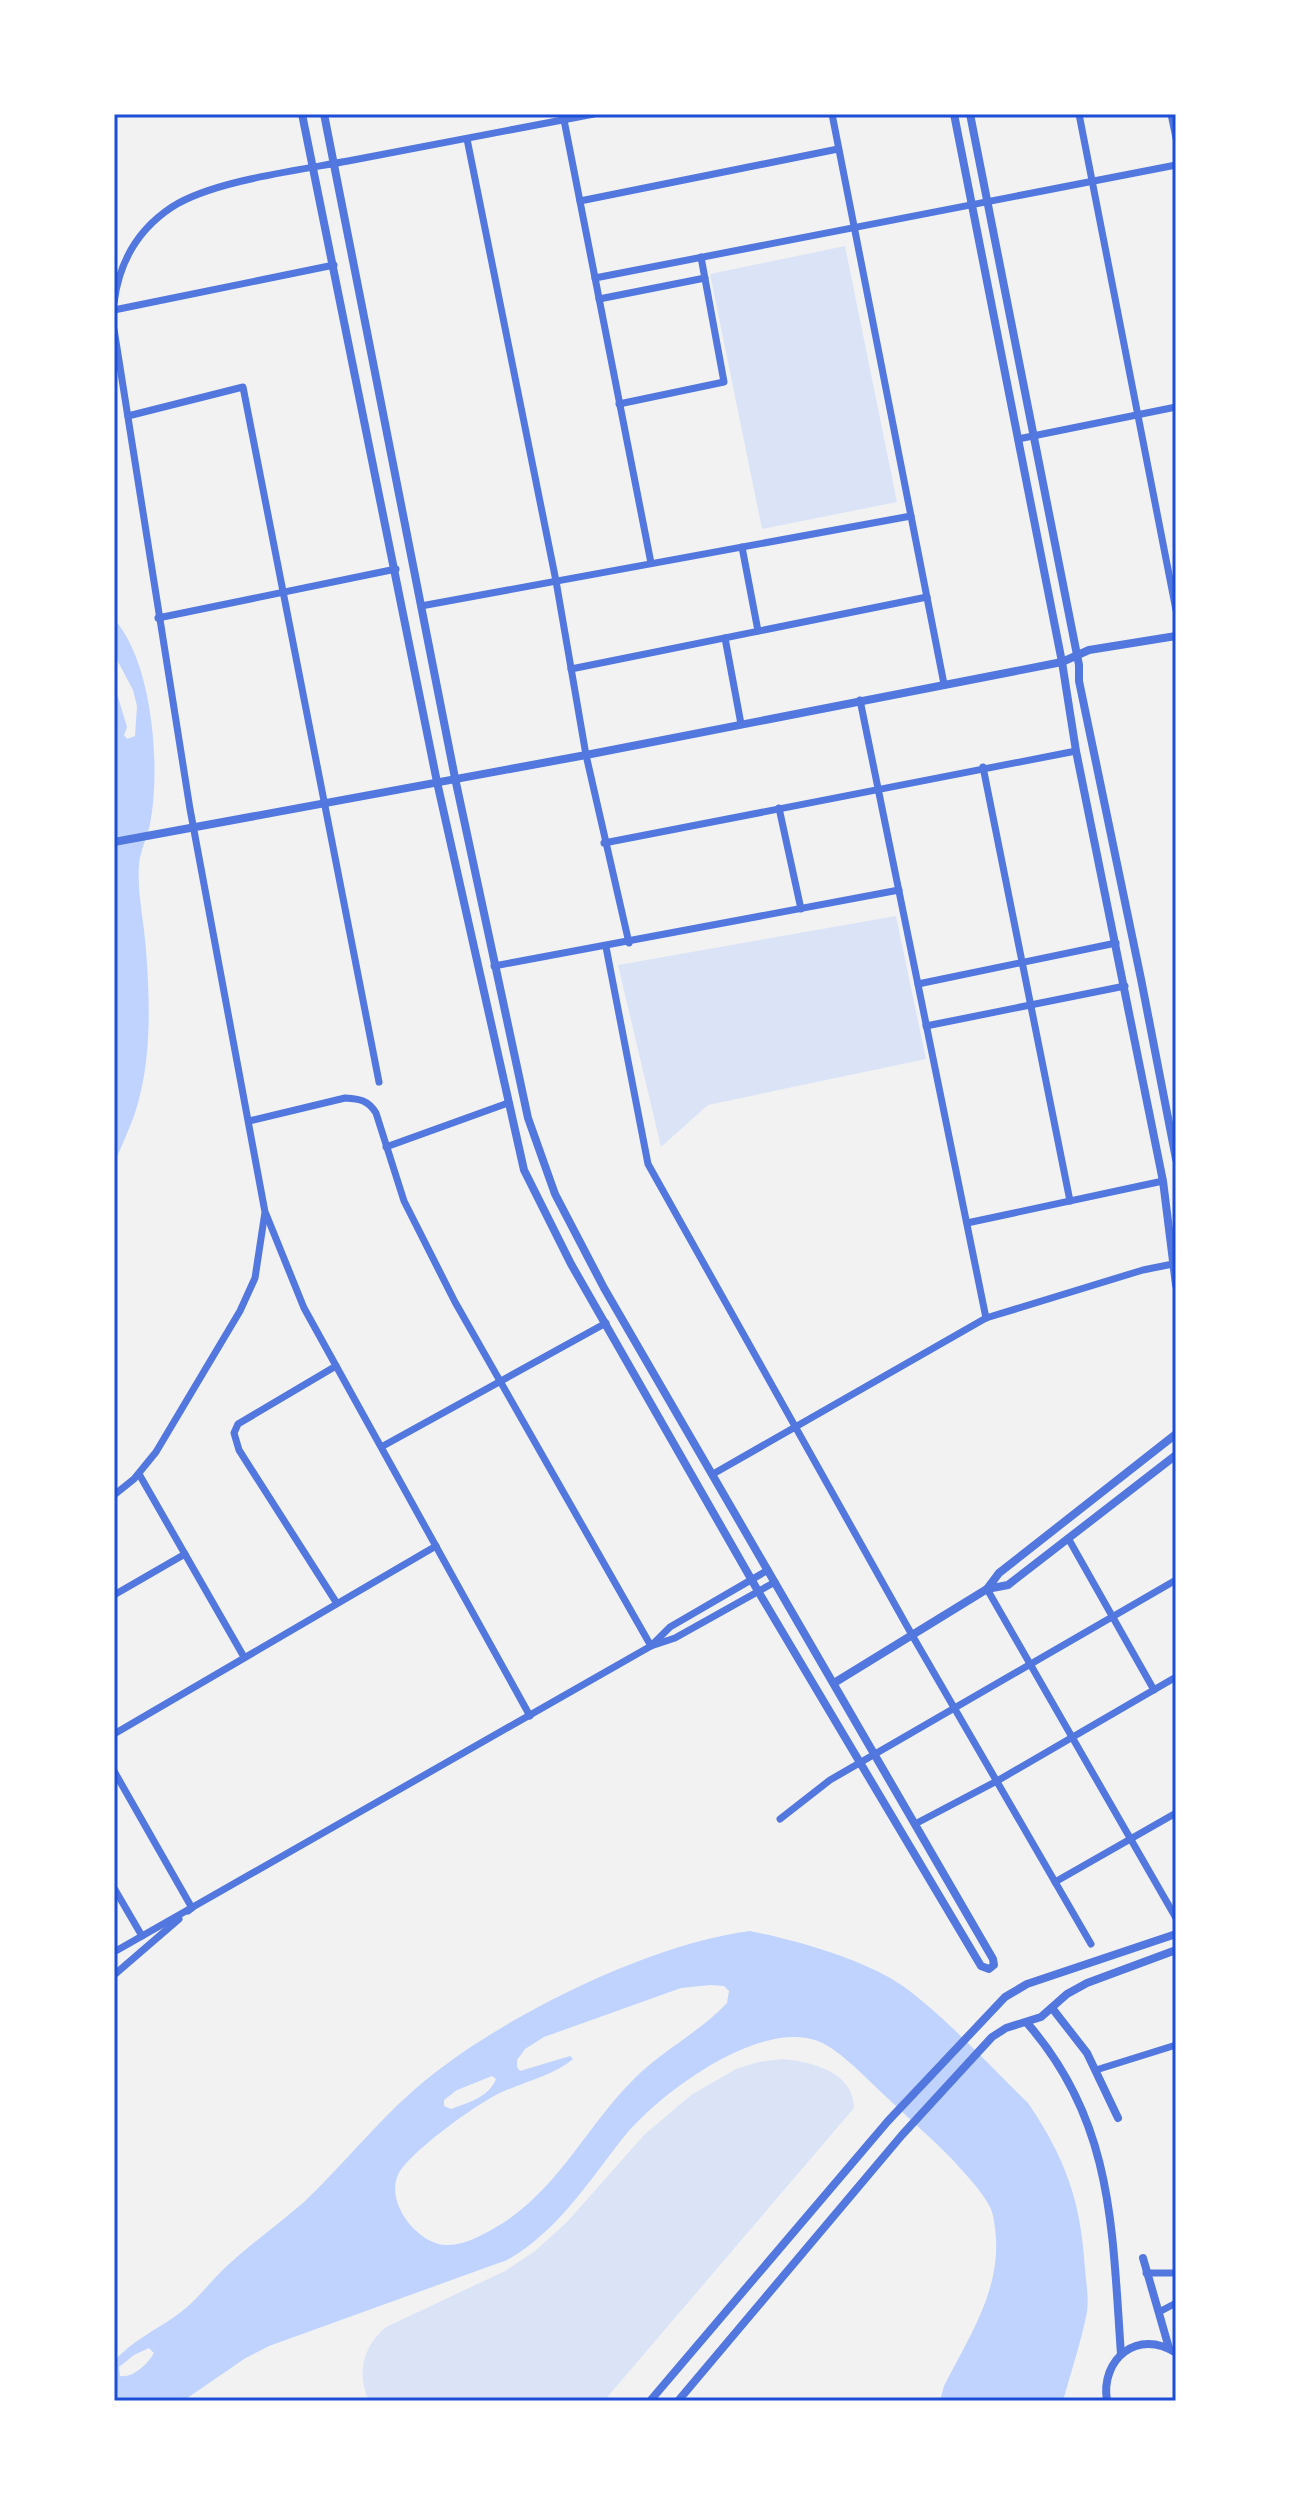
<svg xmlns="http://www.w3.org/2000/svg" width="1290" height="2515" font-family="'PT Sans Narrow',sans-serif">
	<style>
		.green { fill: #dbe4f7 }
		.water { fill: #bfd3fe; fill-rule: evenodd }
		.lines { fill: none; stroke-linecap: round; stroke-linejoin: round }
		.minor { stroke: #5277de; stroke-width: 7 }
		.tertiary { stroke: #5277de; stroke-width: 8 }
		.neatline { fill: none; stroke: #1d4ed8; stroke-width: 3 }
	</style>
	<rect width="100%" height="100%" fill="#f2f2f2"/>
	<g class="green">
		<polygon points="845,246 897,502 762,529 710,274"/>
		<polygon points="896,916 926,1059 708,1105 661,1147 618,965"/>
		<path d="M783,2059c29,3 71,13 71,49l-250,293h-235c-13,-27 -6,-55 17,-74l119,-56 30,-20 32,-29 77,-87 47,-40 45,-26 22,-7z"/>
	</g>
	<g class="water">
		<path d="M114,619c39,43 47,150 36,205 -3,14 -10,27 -11,41 -2,27 5,57 7,85 4,53 6,111 -11,163 -6,17 -14,34 -21,51v-480l13,43 -3,8 3,4 8,-3 2,-30 -4,-16 -19,-36z"/>
		<path d="M750,1931c49,10 122,30 161,61 42,33 79,74 117,111 38,56 53,99 57,166 1,13 4,29 2,43 -6,30 -16,60 -24,89h-123l4,-15c26,-51 59,-99 51,-158 -1,-8 -2,-16 -6,-23 -10,-18 -25,-32 -38,-47 -23,-23 -47,-44 -70,-66 -17,-16 -44,-45 -66,-52 -59,-19 -158,55 -192,98 -34,43 -66,94 -116,122l-238,86 -25,13 -61,42h-69v-40c18,-20 42,-31 63,-46 20,-14 34,-35 52,-51 24,-22 51,-41 75,-62 38,-36 71,-78 110,-112 78,-69 233,-146 336,-159zM711,1985l13,1 5,5 -2,12c-27,29 -66,48 -94,77 -46,46 -74,107 -130,143 -17,10 -36,22 -56,22 -29,0 -62,-42 -49,-70 10,-22 81,-73 104,-83 22,-10 52,-17 71,-33l-3,-3 -50,15 -3,-4v-7l8,-11 19,-12 137,-49zM492,2076l4,3c-8,19 -27,23 -45,30l-7,-3v-6l13,-10zM149,2348l5,5c-7,12 -21,25 -34,23l-1,-9 15,-12z"/>
	</g>
	<g class="lines">
		<g class="minor">
			<polyline points="832,114 944,684"/>
			<polyline points="1079,114 1176,610"/>
			<polyline points="1171,114 1176,138"/>
			<polyline points="564,120 651,563"/>
			<polyline points="467,139 556,581 586,755 629,943"/>
			<polyline points="580,201 838,149"/>
			<polyline points="595,278 1176,165"/>
			<polyline points="599,299 705,278"/>
			<path d="M114,303c5,-41 23,-73 58,-96 40,-26 127,-37 176,-46 82,-15 164,-31 246,-47"/>
			<polyline points="114,310 334,265"/>
			<polyline points="114,329 190,809 265,1212 255,1278 240,1311 156,1452 134,1479 114,1495"/>
			<polyline points="619,404 724,382 701,257"/>
			<polyline points="128,416 243,387 379,1082"/>
			<polyline points="1018,439 1176,407"/>
			<polyline points="742,547 758,631"/>
			<polyline points="421,606 911,516"/>
			<polyline points="158,618 396,569"/>
			<polyline points="725,638 741,724"/>
			<polyline points="571,669 927,597"/>
			<polyline points="860,700 986,1318"/>
			<polyline points="983,767 1070,1201"/>
			<polyline points="779,808 801,909"/>
			<polyline points="604,843 1076,751"/>
			<polyline points="606,947 648,1164 912,1635 1091,1944"/>
			<polyline points="494,966 899,890"/>
			<polyline points="918,984 1116,943"/>
			<polyline points="926,1026 1125,986"/>
			<path d="M249,1121l96,-23c15,1 23,2 31,15l28,88 51,101 196,344"/>
			<polyline points="386,1147 508,1103"/>
			<polyline points="266,1214 304,1308 530,1716"/>
			<polyline points="967,1223 1163,1181"/>
			<polyline points="336,1366 238,1424 234,1433 239,1450 336,1602"/>
			<polyline points="383,1446 606,1323"/>
			<polyline points="139,1474 244,1657"/>
			<polyline points="713,1474 986,1318 1143,1270 1173,1264"/>
			<polyline points="1068,1538 1154,1690"/>
			<polyline points="987,1589 1176,1918"/>
			<polyline points="114,1595 185,1554"/>
			<polyline points="652,1645 670,1627 768,1570"/>
			<polyline points="114,1734 436,1546"/>
			<polyline points="114,1771 192,1908 188,1911"/>
			<polyline points="780,1819 830,1780 1176,1580"/>
			<polyline points="915,1824 997,1781 1176,1677"/>
			<polyline points="1055,1882 1176,1813"/>
			<polyline points="114,1888 142,1936"/>
			<polyline points="114,1952 651,1646 675,1638 775,1582"/>
			<polyline points="114,1975 179,1919"/>
			<polyline points="1096,2070 1176,2045"/>
			<polyline points="1146,2273 1176,2273"/>
			<polyline points="1159,2312 1176,2303"/>
		</g>
		<g class="tertiary">
			<polyline points="302,114 437,782 524,1170 571,1264 758,1591 981,1966 989,1969 994,1965 993,1959 604,1288 555,1194 528,1118 455,778 324,114"/>
			<polyline points="954,114 1062,662 1076,751 1163,1181 1176,1285"/>
			<polyline points="970,114 1079,665 1079,681 1141,979 1176,1159"/>
			<polyline points="114,842 586,755 1062,662 1089,650 1176,636"/>
			<polyline points="987,1589 999,1573 1176,1434"/>
			<polyline points="834,1683 987,1589 1008,1585 1176,1455"/>
			<polyline points="1052,2008 1087,2053 1118,2118"/>
			<path d="M1027,2023c87,99 85,207 94,331"/>
			<polyline points="1143,2258 1169,2348"/>
			<polyline points="650,2401 888,2121 1005,1997 1027,1984 1176,1934"/>
			<polyline points="678,2401 902,2135 992,2037 1006,2028 1041,2017 1067,1994 1087,1983 1176,1950"/>
			<path d="M1107,2401c-7,-42 31,-73 69,-48"/>
		</g>
	</g>
	<rect width="1290" height="2515" fill="none" stroke="#ffffff" stroke-width="232"/>
	<rect x="116" y="116" width="1058" height="2283" class="neatline"/>
</svg>
